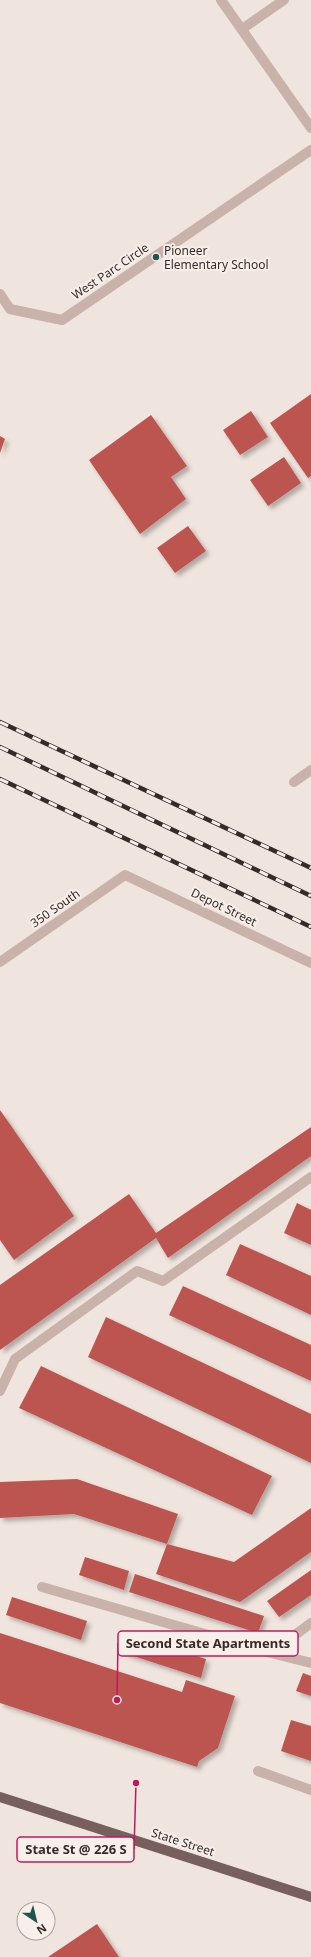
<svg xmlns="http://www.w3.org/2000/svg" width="311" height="1957" font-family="'Noto Sans',sans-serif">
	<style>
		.building { fill: #bc5550; filter: url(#shadow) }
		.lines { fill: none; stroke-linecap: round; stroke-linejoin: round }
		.minor { stroke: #c8b2aa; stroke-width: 10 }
		.major { stroke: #765f5c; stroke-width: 10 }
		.rail-casing { stroke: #362b29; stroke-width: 4.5 }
		.rail { stroke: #f8efea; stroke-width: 3; stroke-dasharray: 9; stroke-linecap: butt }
		.poi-dot { fill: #22544e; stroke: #f8efea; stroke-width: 1.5 }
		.labels { text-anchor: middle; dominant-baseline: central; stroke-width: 4; stroke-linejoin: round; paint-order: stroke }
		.poi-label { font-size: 12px; fill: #362b29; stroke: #f8efea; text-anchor: start }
		.street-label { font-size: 12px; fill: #362b29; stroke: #f8efea }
		.leader { fill: none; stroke: #c2185b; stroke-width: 1.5 }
		.callout-dot { fill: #c2185b; stroke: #f8efea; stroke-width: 1.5 }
		.callout { fill: #f8efea; stroke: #c2185b; stroke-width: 1.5 }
		.callout-label { font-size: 13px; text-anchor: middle; font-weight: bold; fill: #362b29 }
	</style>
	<defs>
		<filter id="shadow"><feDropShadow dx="3.5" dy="3.5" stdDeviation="2" flood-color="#0004"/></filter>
	</defs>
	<rect width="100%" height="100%" fill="#f0e4de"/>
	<g class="building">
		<polygon points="311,394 311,476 308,478 270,423"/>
		<polygon points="251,411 268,437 240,455 223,430"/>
		<polygon points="151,415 187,466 171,477 186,499 140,534 89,460"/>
		<polygon points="0,436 5,439 0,453"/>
		<polygon points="284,457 301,483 268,506 250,480"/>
		<polygon points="188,526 206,551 175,573 157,548"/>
		<polygon points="0,1110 74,1216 14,1260 0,1240"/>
		<polygon points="311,1127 311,1156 168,1258 156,1238 0,1350 0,1285 129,1194 156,1233"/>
		<polygon points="297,1203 311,1210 311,1245 284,1233"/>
		<polygon points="240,1244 311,1276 311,1315 226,1275"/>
		<polygon points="183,1286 311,1345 311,1381 169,1315"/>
		<polygon points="106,1317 311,1414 311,1463 88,1357"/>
		<polygon points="41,1366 272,1476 252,1515 19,1408"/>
		<polygon points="77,1479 178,1514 167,1544 74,1514 0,1518 0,1482"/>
		<polygon points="311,1508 311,1552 240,1602 156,1574 167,1544 234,1562"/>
		<polygon points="85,1557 129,1571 124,1590 79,1575"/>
		<polygon points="311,1570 311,1595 279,1617 267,1601"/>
		<polygon points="135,1574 264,1616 258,1633 129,1592"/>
		<polygon points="12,1597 87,1621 81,1640 6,1615"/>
		<polygon points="0,1633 182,1692 186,1680 235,1696 218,1748 199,1761 197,1767 0,1703"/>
		<polygon points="129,1635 206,1659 201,1678 124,1653"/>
		<polygon points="303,1673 311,1676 311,1696 296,1691"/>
		<polygon points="291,1720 311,1726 311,1761 281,1751"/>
		<polygon points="97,1924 119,1957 48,1957"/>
	</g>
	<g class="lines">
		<g class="minor">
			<polyline points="221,0 311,128"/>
			<polyline points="242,29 284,0"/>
			<polyline points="0,294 10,309 62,320 311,150"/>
			<polyline points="294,782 311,770"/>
			<polyline points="0,962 125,875 311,963"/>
			<polyline points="0,1391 15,1359 137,1271 163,1281 311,1177"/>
			<polyline points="42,1587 271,1653"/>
			<polyline points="311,1623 271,1653 311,1663"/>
			<polyline points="258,1771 311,1790"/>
		</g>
		<polyline class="major" points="0,1797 311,1897"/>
		<g class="rail-casing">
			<g id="rail">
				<polyline points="0,722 311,868"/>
				<polyline points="0,747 311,896"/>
				<polyline points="0,779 311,927"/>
			</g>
		</g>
		<use href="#rail" class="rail"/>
	</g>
	<circle class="poi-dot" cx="156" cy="257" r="4"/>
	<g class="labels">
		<g class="poi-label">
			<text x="164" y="250">Pioneer<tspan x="164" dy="14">Elementary School</tspan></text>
		</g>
		<g class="street-label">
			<text transform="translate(110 271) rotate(-34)">West Parc Circle</text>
			<text transform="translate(224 907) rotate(26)">Depot Street</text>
			<text transform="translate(55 908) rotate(-35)">350 South</text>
			<text transform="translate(183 1842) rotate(18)">State Street</text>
		</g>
	</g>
	<path class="leader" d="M117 1700L118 1643M136 1783L134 1849"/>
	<g class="callout-dot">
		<circle cx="117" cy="1700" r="4"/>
		<circle cx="136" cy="1783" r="4"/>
	</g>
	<g class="callout">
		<rect x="118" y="1631" width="180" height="25" rx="4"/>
		<rect x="17" y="1837" width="117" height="25" rx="4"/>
	</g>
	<g class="callout-label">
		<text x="208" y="1648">Second State Apartments</text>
		<text x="76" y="1854">State St @ 226 S</text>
	</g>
	<g transform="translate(36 1921) rotate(145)"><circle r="19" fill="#f8efea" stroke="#aaa19d"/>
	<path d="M0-3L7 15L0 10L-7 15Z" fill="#22544e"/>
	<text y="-6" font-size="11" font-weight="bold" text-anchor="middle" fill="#362b29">N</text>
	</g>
</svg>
